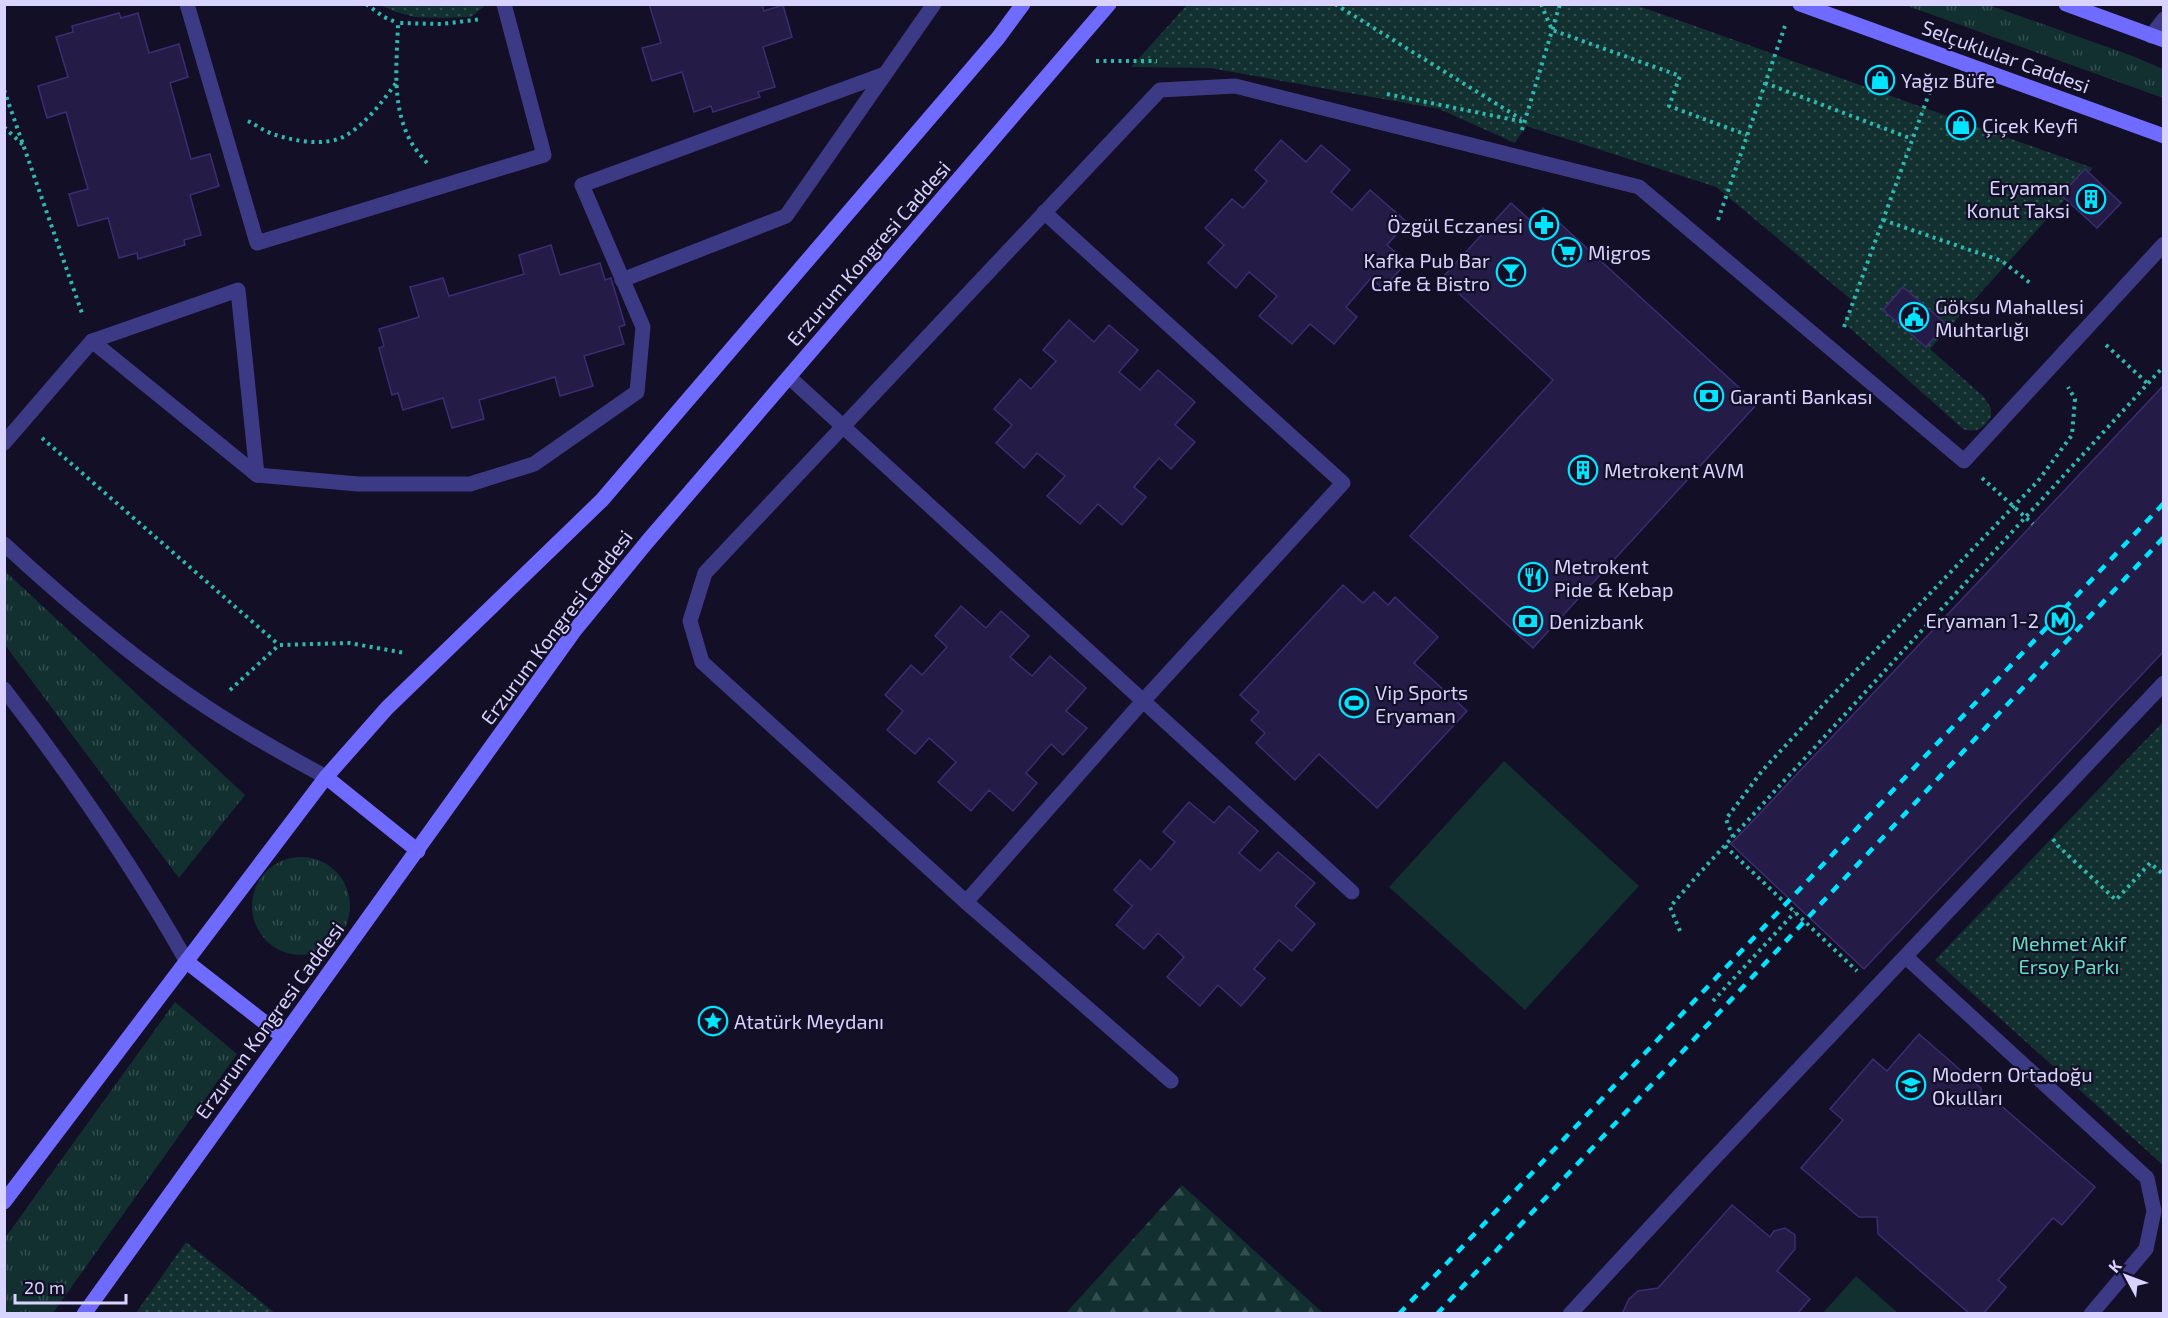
<svg xmlns="http://www.w3.org/2000/svg" width="2168" height="1318" font-family="'Exo 2',sans-serif">
	<style>
		.grass { fill: url(#grass-tufts) }
		.forest { fill: url(#forest-firs) }
		.park { fill: url(#park-dots) }
		.garden { fill: #12302f }
		.building { fill: #241b47; stroke: #3b2d73; stroke-width: 1.5 }
		.lines { fill: none; stroke-linecap: round; stroke-linejoin: round }
		.path { stroke: #2fb8b0; stroke-width: 4; stroke-dasharray: 3 4.5; stroke-linecap: butt }
		.minor { stroke: #3d3a85; stroke-width: 15 }
		.tertiary { stroke: #3d3a85; stroke-width: 15 }
		.secondary { stroke: #6f6bff; stroke-width: 15 }
		.rail { stroke: #00e5ff; stroke-width: 4.5; stroke-dasharray: 9 8; stroke-linecap: butt }
		.labels { text-anchor: middle; dominant-baseline: central; stroke-width: 4.5; stroke-linejoin: round; paint-order: stroke }
		.street-label { font-size: 20px; fill: #d9d4ff; stroke: #130f26 }
		.poi-label { font-size: 20px; fill: #d9d4ff; stroke: #130f26; text-anchor: start }
		.park-label { font-size: 20px; fill: #5fe0c0; stroke: #130f26 }
	</style>
	<defs>
		<pattern id="grass-tufts" width="24" height="20" patternUnits="userSpaceOnUse" patternTransform="scale(1.5)"><rect width="24" height="20" fill="#12302f"/><path d="M3 7l-1-3M5 7V3M7 7l1-3M15 17l-1-3M17 17v-4M19 17l1-3" fill="none" stroke="#344d4e"/></pattern>
		<pattern id="forest-firs" width="22" height="20" patternUnits="userSpaceOnUse" patternTransform="scale(1.5)"><rect width="22" height="20" fill="#12302f"/><path d="M5 1l3.5 6h-7zM16 11l3.5 6h-7z" fill="#344d4e"/></pattern>
		<pattern id="park-dots" width="8" height="8" patternUnits="userSpaceOnUse" patternTransform="scale(1.5)"><rect width="8" height="8" fill="#12302f"/><path d="M2 2h.1M6 6h.1" fill="none" stroke="#344d4e" stroke-width="1.8" stroke-linecap="round"/></pattern>
	</defs>
	<rect width="100%" height="100%" fill="#130f26"/>
	<g class="grass">
		<polygon points="1905,5 1989,5 2130,55 2163,69 2163,98"/>
		<polygon points="5,571 245,795 179,878 5,645"/>
		<circle cx="301" cy="906" r="49"/>
		<polygon points="175,1002 237,1054 53,1313 5,1313 5,1238"/>
	</g>
	<polygon class="forest" points="1182,1185 1323,1313 1066,1313"/>
	<g class="park">
		<polygon points="380,5 486,5 471,17 441,18 415,17 396,12"/>
		<path d="M1187,5h449l457,163 -163,181 55,49 6,11v8c-8,12 -15,16 -28,12l-119,-106 10,-21 -138,-115 -190,-61 -11,17 -76,-34 -229,-41 -79,-1z"/>
		<polygon points="2163,722 2163,1165 1935,960"/>
		<polygon points="186,1242 275,1313 136,1313"/>
	</g>
	<g class="garden">
		<polygon points="1504,761 1639,886 1525,1010 1389,887"/>
		<polygon points="1856,1276 1898,1313 1823,1313"/>
	</g>
	<g class="building">
		<polygon points="762,4 764,11 783,5 792,37 763,47 775,87 758,92 760,97 713,112 711,106 694,112 682,72 652,81 642,48 661,43 649,4"/>
		<polygon points="119,13 121,18 138,13 149,53 179,44 188,77 170,83 191,159 210,154 219,186 190,195 201,235 184,240 185,245 138,259 137,253 119,258 108,218 78,226 69,194 88,189 77,151 66,112 47,118 38,86 68,77 56,37 73,32 72,26"/>
		<polygon points="1281,140 1306,162 1321,145 1350,170 1331,192 1352,210 1370,190 1407,222 1387,245 1407,262 1383,289 1371,278 1346,307 1357,317 1334,344 1310,324 1292,344 1259,316 1277,296 1249,272 1236,288 1208,263 1224,245 1205,228 1232,199 1243,208 1267,181 1255,170"/>
		<polygon points="2085,169 2121,203 2097,228 2061,195"/>
		<polygon points="1511,203 1531,221 1543,208 1757,404 1533,648 1410,536 1553,380 1442,278"/>
		<polygon points="551,245 560,275 600,263 605,280 611,278 625,325 619,327 624,344 584,356 593,386 560,396 555,377 479,400 484,419 452,428 443,398 403,410 398,393 392,395 379,348 384,346 379,329 419,317 410,287 443,278 449,296 487,285 524,274 519,255"/>
		<polygon points="1903,287 1946,324 1926,347 1883,310"/>
		<polygon points="1069,320 1094,342 1109,325 1138,350 1119,372 1140,390 1158,370 1195,402 1175,425 1195,442 1171,469 1159,458 1134,487 1146,497 1122,525 1098,504 1080,524 1047,496 1065,476 1037,453 1024,468 996,443 1012,425 994,409 1020,379 1031,389 1056,361 1043,350"/>
		<polygon points="2164,385 2164,651 1864,969 1731,844"/>
		<polygon points="1343,585 1363,603 1374,592 1388,605 1395,597 1438,637 1414,663 1467,711 1377,808 1319,754 1295,780 1256,743 1265,733 1251,720 1259,712 1240,695"/>
		<polygon points="961,606 986,628 1001,611 1029,636 1010,657 1032,676 1050,656 1086,688 1066,711 1087,728 1063,755 1051,744 1026,773 1037,783 1013,811 989,790 971,811 938,782 956,762 929,738 915,754 887,730 903,711 885,695 911,665 922,675 947,647 935,636"/>
		<polygon points="1189,802 1214,823 1229,806 1258,831 1239,853 1260,871 1278,852 1315,883 1295,906 1315,924 1292,951 1279,940 1254,969 1265,978 1241,1006 1218,985 1200,1006 1167,977 1184,957 1158,933 1144,949 1116,925 1132,906 1114,890 1140,860 1151,870 1175,842 1163,832"/>
		<polygon points="1919,1034 1981,1088 1981,1105 1998,1103 2095,1187 2062,1225 2053,1218 1998,1280 2006,1287 1983,1314 1970,1314 1878,1234 1877,1217 1859,1217 1801,1168 1843,1120 1830,1109 1873,1059 1887,1071"/>
		<polygon points="1732,1205 1770,1237 1774,1231 1785,1228 1795,1235 1795,1249 1777,1271 1810,1299 1797,1314 1622,1314 1629,1299 1638,1291 1658,1288"/>
	</g>
	<g class="lines">
		<g class="path">
			<polyline points="366,4 384,17 398,23"/>
			<polyline points="1335,4 1521,119"/>
			<polyline points="1541,4 1552,30 1680,76 1669,106 1747,135"/>
			<polyline points="1096,61 1157,61"/>
			<polyline points="1765,83 1912,139"/>
			<polyline points="4,90 83,316"/>
			<polyline points="1387,94 1524,122"/>
			<path d="M248,121c8,4 16,10 25,13 20,7 52,13 72,2 21,-12 37,-34 51,-53"/>
			<polyline points="4,127 23,145"/>
			<polyline points="1522,130 1560,4"/>
			<path d="M427,163c-6,-7 -13,-15 -17,-23 -19,-36 -13,-78 -12,-117l44,1 40,-5"/>
			<polyline points="1718,220 1785,26"/>
			<polyline points="1883,220 2002,261 2030,283"/>
			<polyline points="1844,327 1934,80"/>
			<polyline points="2106,345 2147,383"/>
			<polyline points="42,438 279,645"/>
			<polyline points="1982,478 2033,524"/>
			<polyline points="230,690 279,645 349,643 405,653"/>
			<polyline points="1733,837 1726,819 1762,771 1824,704 2038,481 2072,435 2075,399 2068,387"/>
			<polyline points="2053,839 2058,846 2116,900 2150,863 2164,875"/>
			<polyline points="1725,846 1857,971"/>
			<polyline points="1680,931 1670,907 1696,877 2164,366"/>
			<polyline points="1713,1001 1795,912"/>
		</g>
		<g class="minor">
			<polyline points="187,4 257,243 544,155 504,4"/>
			<polyline points="2151,36 2164,19"/>
			<polyline points="622,280 786,216 934,4"/>
			<polyline points="92,341 257,475 358,484 470,484 534,464 637,392 643,327 582,185 885,74"/>
			<polyline points="789,377 1352,892"/>
			<polyline points="4,443 92,341 238,290 257,475"/>
			<polyline points="966,902 1143,701 1343,483 1044,212"/>
			<polyline points="1906,957 2147,1178 2154,1211 2146,1249 2091,1314"/>
			<polyline points="1171,1081 966,902 702,662 690,621 705,573 1160,90 1235,86 1639,187 1964,461 2164,244"/>
			<polyline points="1570,1314 1706,1167 2164,683"/>
		</g>
		<g class="tertiary">
			<path d="M4,544c65,60 133,118 207,166 37,24 76,46 115,67"/>
			<path d="M4,689c67,87 129,177 183,273"/>
		</g>
		<g class="secondary">
			<polyline points="1800,4 2164,136"/>
			<polyline points="2066,4 2164,40"/>
			<polyline points="326,777 418,851"/>
			<polyline points="187,962 282,1036"/>
			<polyline points="4,1202 326,777 387,708 602,500 998,38 1023,4"/>
			<polyline points="84,1314 575,630 647,542 1109,4"/>
		</g>
		<g class="rail">
			<polyline points="1399,1314 2164,503"/>
			<polyline points="1437,1314 2164,537"/>
		</g>
	</g>
	<defs>
		<g id="shop-ring" transform="scale(1.5)"><circle r="9.5" fill="#130f26" stroke="#00e5ff" stroke-width="1.5"/><path d="M-5-2.5h2.3a2.7 3.5 0 0 1 5.4 0H5L5.5 6h-11ZM-1.5-2.5h3a1.5 2.3 0 0 0-3 0Z" fill="#00e5ff"/></g>
		<g id="building-ring" transform="scale(1.5)"><circle r="9.5" fill="#130f26" stroke="#00e5ff" stroke-width="1.5"/><path d="M-4-6H4V6H1V3H-1V6H-4ZM-2.5-4.3h1.7v1.8h-1.7ZM.8-4.3h1.7v1.8H.8ZM-2.5-1h1.7V.8h-1.7ZM.8-1h1.7V.8H.8Z" fill="#00e5ff"/></g>
		<g id="pharmacy-ring" transform="scale(1.5)"><circle r="9.5" fill="#130f26" stroke="#00e5ff" stroke-width="1.5"/><path d="M-2-6h4v4h4v4h-4v4h-4v-4h-4v-4h4Z" fill="#00e5ff"/></g>
		<g id="supermarket-ring" transform="scale(1.5)"><circle r="9.5" fill="#130f26" stroke="#00e5ff" stroke-width="1.5"/><path d="M-6-5.5h2.5l.6 2H6L4.5 2H-2.5L-4.4-4H-6ZM-1.5 3.2a1.3 1.3 0 1 0 .1 0ZM3 3.2a1.3 1.3 0 1 0 .1 0Z" fill="#00e5ff"/></g>
		<g id="bar-ring" transform="scale(1.5)"><circle r="9.5" fill="#130f26" stroke="#00e5ff" stroke-width="1.5"/><path d="M-6-5H6L.8 .8V4.5H3.5V6h-7V4.5H-.8V.8Z" fill="#00e5ff"/></g>
		<g id="civic-ring" transform="scale(1.5)"><circle r="9.5" fill="#130f26" stroke="#00e5ff" stroke-width="1.5"/><path d="M-.6-6.5H3V-4.5H.6V-3L4-1V1h2V6H-6V1h2V-1L-.6-3ZM-1.2 2.5V6h2.4V2.5Z" fill="#00e5ff"/></g>
		<g id="bank-ring" transform="scale(1.5)"><circle r="9.5" fill="#130f26" stroke="#00e5ff" stroke-width="1.5"/><path d="M-6-4H6V4H-6ZM0-2.3a2.3 2.3 0 1 0 0 4.6a2.3 2.3 0 1 0 0-4.6Z" fill="#00e5ff"/></g>
		<g id="restaurant-ring" transform="scale(1.5)"><circle r="9.5" fill="#130f26" stroke="#00e5ff" stroke-width="1.5"/><path d="M-5-6h1v4h1v-4h1v4h1v-4h1v5L-1.5 .5V6h-2V.5L-5-1ZM5-6V6H3V1.5H1.5Q1.5-4 5-6Z" fill="#00e5ff"/></g>
		<g id="metro-ring" transform="scale(1.5)"><circle r="9.5" fill="#130f26" stroke="#00e5ff" stroke-width="1.5"/><path d="M-5.5 5V-5H-3L0 0L3-5H5.5V5H3V-.5L0 4L-3-.5V5Z" fill="#00e5ff"/></g>
		<g id="stadium-ring" transform="scale(1.5)"><circle r="9.5" fill="#130f26" stroke="#00e5ff" stroke-width="1.5"/><path d="M0-5a6.5 5 0 1 0 0 10a6.5 5 0 1 0 0-10ZM-3.5-1.8h7v3.6h-7Z" fill="#00e5ff"/></g>
		<g id="sight-ring" transform="scale(1.5)"><circle r="9.5" fill="#130f26" stroke="#00e5ff" stroke-width="1.5"/><path d="M0-6L1.8-2.2L6-1.7L2.9 1.2L3.7 5.4L0 3.3L-3.7 5.4L-2.9 1.2L-6-1.7L-1.8-2.2Z" fill="#00e5ff"/></g>
		<g id="school-ring" transform="scale(1.5)"><circle r="9.5" fill="#130f26" stroke="#00e5ff" stroke-width="1.5"/><path d="M0-5L7-2L0 1L-7-2ZM-4 1L0 2.5L4 1V4Q0 6-4 4Z" fill="#00e5ff"/></g>
	</defs>
	<g fill-rule="evenodd">
		<use href="#shop-ring" x="1880" y="80"/>
		<use href="#shop-ring" x="1961" y="125"/>
		<use href="#building-ring" x="2091" y="199"/>
		<use href="#pharmacy-ring" x="1544" y="225"/>
		<use href="#supermarket-ring" x="1567" y="252"/>
		<use href="#bar-ring" x="1511" y="272"/>
		<use href="#civic-ring" x="1914" y="317"/>
		<use href="#bank-ring" x="1709" y="396"/>
		<use href="#building-ring" x="1583" y="470"/>
		<use href="#restaurant-ring" x="1533" y="577"/>
		<use href="#metro-ring" x="2060" y="620"/>
		<use href="#bank-ring" x="1528" y="621"/>
		<use href="#stadium-ring" x="1354" y="703"/>
		<use href="#sight-ring" x="713" y="1021"/>
		<use href="#school-ring" x="1911" y="1085"/>
	</g>
	<g class="labels">
		<g class="street-label">
			<text transform="translate(2006 56) rotate(20)">Selçuklular Caddesi</text>
			<text transform="translate(868 253) rotate(-49)">Erzurum Kongresi Caddesi</text>
			<text transform="translate(556 627) rotate(-53)">Erzurum Kongresi Caddesi</text>
			<text transform="translate(269 1020) rotate(-54)">Erzurum Kongresi Caddesi</text>
		</g>
		<g class="poi-label">
			<text x="1901" y="80">Yağız Büfe</text>
			<text x="1982" y="125">Çiçek Keyfi</text>
			<text x="2070" y="187" text-anchor="end">Eryaman<tspan x="2070" dy="23">Konut Taksi</tspan></text>
			<text x="1523" y="225" text-anchor="end">Özgül Eczanesi</text>
			<text x="1588" y="252">Migros</text>
			<text x="1490" y="260" text-anchor="end">Kafka Pub Bar<tspan x="1490" dy="23">Cafe &amp; Bistro</tspan></text>
			<text x="1935" y="306">Göksu Mahallesi<tspan x="1935" dy="23">Muhtarlığı</tspan></text>
			<text x="1730" y="396">Garanti Bankası</text>
			<text x="1604" y="470">Metrokent AVM</text>
			<text x="1554" y="566">Metrokent<tspan x="1554" dy="23">Pide &amp; Kebap</tspan></text>
			<text x="2039" y="620" text-anchor="end">Eryaman 1-2</text>
			<text x="1549" y="621">Denizbank</text>
			<text x="1375" y="692">Vip Sports<tspan x="1375" dy="23">Eryaman</tspan></text>
			<text x="734" y="1021">Atatürk Meydanı</text>
			<text x="1932" y="1074">Modern Ortadoğu<tspan x="1932" dy="23">Okulları</tspan></text>
		</g>
		<g class="park-label">
			<text x="2069" y="943">Mehmet Akif<tspan x="2069" dy="23">Ersoy Parkı</tspan></text>
		</g>
	</g>
	<rect width="2168" height="1318" fill="none" stroke="#d9d4ff" stroke-width="12"/>
	<g transform="translate(2126 1276) rotate(311)" stroke="#130f26" stroke-width="4.5" paint-order="stroke">
	<path d="M0-4.5L10 22L0 15L-10 22Z" fill="#d9d4ff"/>
	<text y="-9" font-size="16" font-weight="bold" text-anchor="middle" fill="#d9d4ff">K</text>
	</g>
	<path d="M15 1294v9h111v-9" fill="none" stroke="#d9d4ff" stroke-width="3"/>
	<text x="24" y="1294" font-size="18" fill="#d9d4ff" stroke="#130f26" stroke-width="4.5" paint-order="stroke">20 m</text>
</svg>
